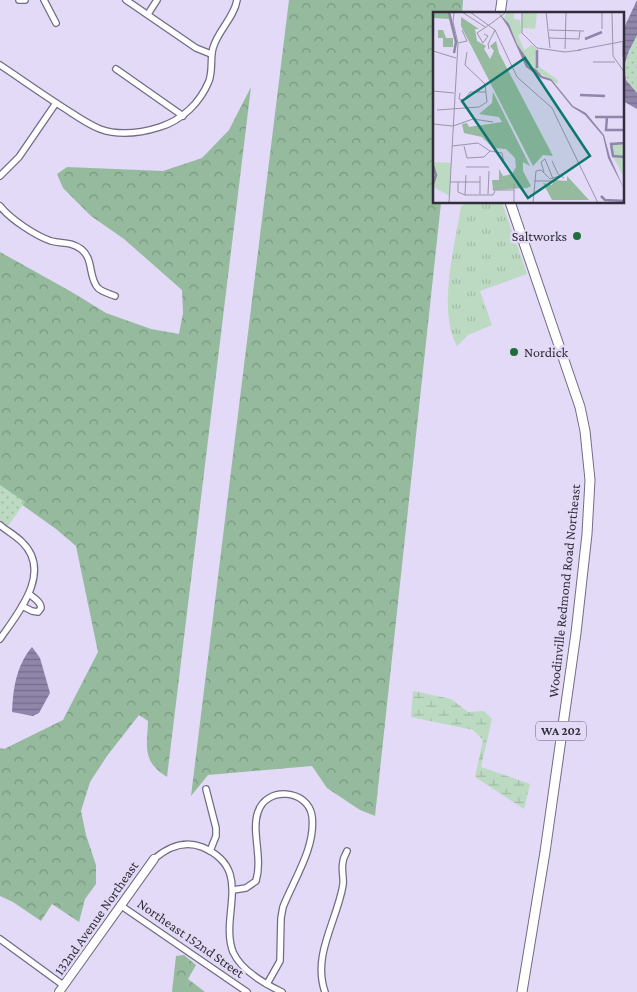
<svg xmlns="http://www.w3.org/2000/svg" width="637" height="992" font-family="'Crimson Pro',serif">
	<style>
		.grass { fill: url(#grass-tufts) }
		.forest { fill: url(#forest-crowns) }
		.wetland { fill: url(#wetland-marsh) }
		.park { fill: url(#park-dots) }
		.water { fill: url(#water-rules) }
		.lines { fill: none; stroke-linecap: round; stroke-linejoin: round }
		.street-casing { stroke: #736b84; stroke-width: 8 }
		.secondary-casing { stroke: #736b84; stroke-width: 10 }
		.primary-casing { stroke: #736b84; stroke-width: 11 }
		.street { stroke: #fff; stroke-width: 5.5 }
		.secondary { stroke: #fff; stroke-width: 8 }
		.primary { stroke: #fff; stroke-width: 9 }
		.poi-dot { fill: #206d3c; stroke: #e2daf6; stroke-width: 2 }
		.labels { text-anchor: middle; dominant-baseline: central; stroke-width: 5; stroke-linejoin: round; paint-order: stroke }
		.shield { fill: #e2daf6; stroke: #666272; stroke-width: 1 }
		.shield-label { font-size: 12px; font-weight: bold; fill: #312e39 }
		.poi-label { font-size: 14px; fill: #312e39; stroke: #e2daf6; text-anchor: end }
		.street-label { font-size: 14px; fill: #312e39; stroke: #e2daf6 }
		.inset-river { fill: none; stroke: #9085aa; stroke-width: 2.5 }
		.inset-road { fill: none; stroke: #9b95aa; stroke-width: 1 }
		.view { fill: #0f766e; fill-opacity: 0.15; stroke: #0f766e; stroke-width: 2.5 }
		.inset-edge { fill: none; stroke: #312e39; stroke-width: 2.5 }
	</style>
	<defs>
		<pattern id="grass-tufts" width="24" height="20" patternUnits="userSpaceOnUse" patternTransform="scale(1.25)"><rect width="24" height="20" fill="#bcdac2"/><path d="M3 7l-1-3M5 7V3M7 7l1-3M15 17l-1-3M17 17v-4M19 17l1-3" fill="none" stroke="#a2bba7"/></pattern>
		<pattern id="forest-crowns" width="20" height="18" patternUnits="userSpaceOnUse" patternTransform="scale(1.25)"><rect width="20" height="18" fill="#95ba9d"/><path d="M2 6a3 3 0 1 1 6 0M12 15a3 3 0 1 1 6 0" fill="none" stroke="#7a9881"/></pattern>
		<pattern id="wetland-marsh" width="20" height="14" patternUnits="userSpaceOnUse" patternTransform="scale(1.25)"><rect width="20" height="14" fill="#bcdac2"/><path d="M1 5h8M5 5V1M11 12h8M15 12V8" fill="none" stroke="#a2bba7"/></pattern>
		<pattern id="park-dots" width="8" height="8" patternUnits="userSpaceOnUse" patternTransform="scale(1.25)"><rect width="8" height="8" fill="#bcdac2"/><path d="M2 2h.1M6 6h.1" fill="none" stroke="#a2bba7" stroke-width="1.8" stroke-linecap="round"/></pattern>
		<pattern id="water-rules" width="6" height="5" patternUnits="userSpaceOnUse" patternTransform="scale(1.25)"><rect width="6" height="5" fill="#9085aa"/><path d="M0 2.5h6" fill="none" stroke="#766d8b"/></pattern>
	</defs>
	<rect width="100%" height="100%" fill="#e2daf6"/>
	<path class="grass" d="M466,203h36l25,71 -47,17 12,34 -24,10 -11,11c-20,-37 -2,-100 4,-140z"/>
	<g class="forest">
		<polygon points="289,0 463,0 462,14 434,14 434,202 441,203 375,816 360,810 327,788 312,766 208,775 191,796"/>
		<path d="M251,87l-84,690c-25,-16 -20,-29 -19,-56l-9,-6 -32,41 -17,26 -9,29 5,24 10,30v19l-11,15 -6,23 -27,-18 -11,17 -28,-19 -13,-6v-148l4,1 59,-29 35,-68 -22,-106 -20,-17 -56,-40v-237l70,39 36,22 45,16 28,5 4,-21 -1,-23 -58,-51 -33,-23 -28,-28 -6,-14 10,-7 96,4 39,-13 27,-28z"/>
		<polygon points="184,955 196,965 188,979 205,992 172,992 176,956"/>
	</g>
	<polygon class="wetland" points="413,691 451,699 468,712 484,711 492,719 481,767 530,784 524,809 475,777 483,740 473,730 411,717"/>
	<g class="park">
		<path d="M637,35v58c-20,-17 -10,-38 0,-58z"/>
		<polygon points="0,485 25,502 8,526 0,520"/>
	</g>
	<g class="water">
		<polygon points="637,0 637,35 629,51 624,66 626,80 637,93 637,109 623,101 623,30"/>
		<path d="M32,647l8,11 10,35 -11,20 -6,3 -21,-4c1,-23 4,-46 20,-65z"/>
	</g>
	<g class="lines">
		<g class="street-casing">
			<g id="street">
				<polyline points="19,0 25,0"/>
				<polyline points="44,0 56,23"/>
				<polyline points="126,0 196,48 211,54"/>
				<polyline points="148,14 157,0"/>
				<path d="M0,65c21,14 42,29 64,43 11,7 23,16 36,21 19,7 41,4 60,-2 22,-7 40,-24 49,-46 4,-11 1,-22 4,-33 5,-18 21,-30 24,-48"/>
				<polyline points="116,69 183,116"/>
				<polyline points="0,176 19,157 56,103"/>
				<path d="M0,206c10,13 36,30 51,35 11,3 19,0 30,8 13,10 7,28 17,39 4,4 12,6 17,8"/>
				<path d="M0,525c7,6 15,10 22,17 31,30 -4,71 -22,97"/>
				<path d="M22,606l10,5 6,1 3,-4c0,-6 -7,-10 -12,-14"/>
				<polyline points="206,789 216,828 216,836 210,851"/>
				<path d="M154,859c14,-12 30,-19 48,-12 53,22 17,68 31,105 8,18 32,32 49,40"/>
				<path d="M233,890l13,-2 10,-7c7,-23 -5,-50 2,-69 8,-26 50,-23 54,4 4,31 -18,63 -29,91l-2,11 -1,43 -13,23"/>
				<polyline points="120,905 247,992"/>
				<polyline points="0,939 63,985"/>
				<path d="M325,992c-13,-37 12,-71 18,-107 1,-8 -2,-16 0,-23 0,-4 3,-8 4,-11"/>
			</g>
		</g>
		<g class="secondary-casing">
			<polyline id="secondary" points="59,992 154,859"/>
		</g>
		<g class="primary-casing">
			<g id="primary">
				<polyline points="500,14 502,0"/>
				<polyline points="510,202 580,407 585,431 590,480 587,534 576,633 545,852 522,992"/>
			</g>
		</g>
		<use href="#street" class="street"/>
		<use href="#secondary" class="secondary"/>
		<use href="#primary" class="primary"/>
	</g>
	<g class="poi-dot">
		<circle cx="577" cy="236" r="5"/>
		<circle cx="514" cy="352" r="5"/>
	</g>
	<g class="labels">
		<rect class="shield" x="536" y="721.5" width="50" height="19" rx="4"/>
		<g class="shield-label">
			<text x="561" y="731">WA 202</text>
		</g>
		<g class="poi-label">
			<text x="567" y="236">Saltworks</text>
			<text x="524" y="352" text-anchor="start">Nordick</text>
		</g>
		<g class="street-label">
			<text transform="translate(564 591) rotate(-84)">Woodinville Redmond Road Northeast</text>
			<text transform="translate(96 918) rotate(-55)">132nd Avenue Northeast</text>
			<text transform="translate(191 938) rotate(35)">Northeast 152nd Street</text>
		</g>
	</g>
	<g transform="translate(433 12)">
		<rect width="191" height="191" fill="#e2daf6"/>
		<path d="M0,0h17l3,22 -4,-15 -16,-1zM28,5l18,12h-4l2,12 9,5 -2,3 6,10 4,-8 -4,-5 6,-5 3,12 54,103 -10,-1 -10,11 -72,-140zM5,18h5l3,8h7v9h-10v-9h-5zM60,80l37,74 -7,-4v9l8,15 -4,2 -34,2 -1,-10h7v-11l4,7 9,-2 4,-7 -1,-9 -9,-9 -13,-1 -11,-11 -18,-4 -2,-9 5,-1 2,4 33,-5 -3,-5 -20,-3 13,-11zM134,164l22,24h-37l-9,-17 9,2 2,-5 13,1z" fill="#95ba9d"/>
		<path d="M74,0h7v7l6,1 2,13 -4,2 6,15 8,-5 6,4v17l20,14 -1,4 -29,-18 -24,-48zM89,0l15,1 -2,16 -13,-1zM177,131h14v34l-12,-22zM0,150l18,1 -1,33 -17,-9z" fill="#bcdac2"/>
		<path d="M65,0l11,12 8,20 9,13 2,9 8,3 6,7 9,3 22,27 13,7 18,22 6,22 14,32 -16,-31 -5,-22 -18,-21 -13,-8 -21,-26 -10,-3 -15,-11 -18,-40z" fill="#9085aa"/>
		<path class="inset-river" d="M16,0l7,30 -2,11M152,27l17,-7M104,38v18M147,83l25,1M162,105h30M174,105l-1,13h19M192,131l-14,1 2,12 12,1M0,154l3,9 -3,9M168,184l4,4 20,1"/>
		<path class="inset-road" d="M29,0l23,15M37,0l25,18 22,47 35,31 46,95M89,0v21l15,15 28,4 16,-2M113,0l4,36M169,0v17M179,0l1,44 12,17M56,13l16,-12M116,18l35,1M51,22l4,2 -5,7 -6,-10 12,-8M116,26l30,1 1,-8M190,29v16M25,31l9,-2 -5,-11M56,37l-1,-5 7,-14M132,37l1,-37M145,38l47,-9M0,39l23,7M160,50h22M0,79l21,2M37,80h16M27,81l-1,6 5,1 6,-8M4,98l42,-3 8,-5 -2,-18 -20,-19 2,-13M40,107l20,3M0,112l20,2M20,114l20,-7M19,134l26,-3 12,8M31,134l3,12 17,-1 6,-6M57,139l12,2 2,11M119,149l6,13 6,4M33,155h23M111,160l-3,-10 4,-3 8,20M47,164v18M101,169h19M17,170h30M25,170v10l7,3h28l2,-4M60,178h21M55,182l1,-23M32,183l1,-20M16,191l9,-160 -5,-21 1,-10M81,191v-19M100,191l3,-32 5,-1 9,9 9,-3"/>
		<path class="view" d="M92,46l65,98 -62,42 -66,-97z"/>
		<rect width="191" height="191" class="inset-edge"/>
	</g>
</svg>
